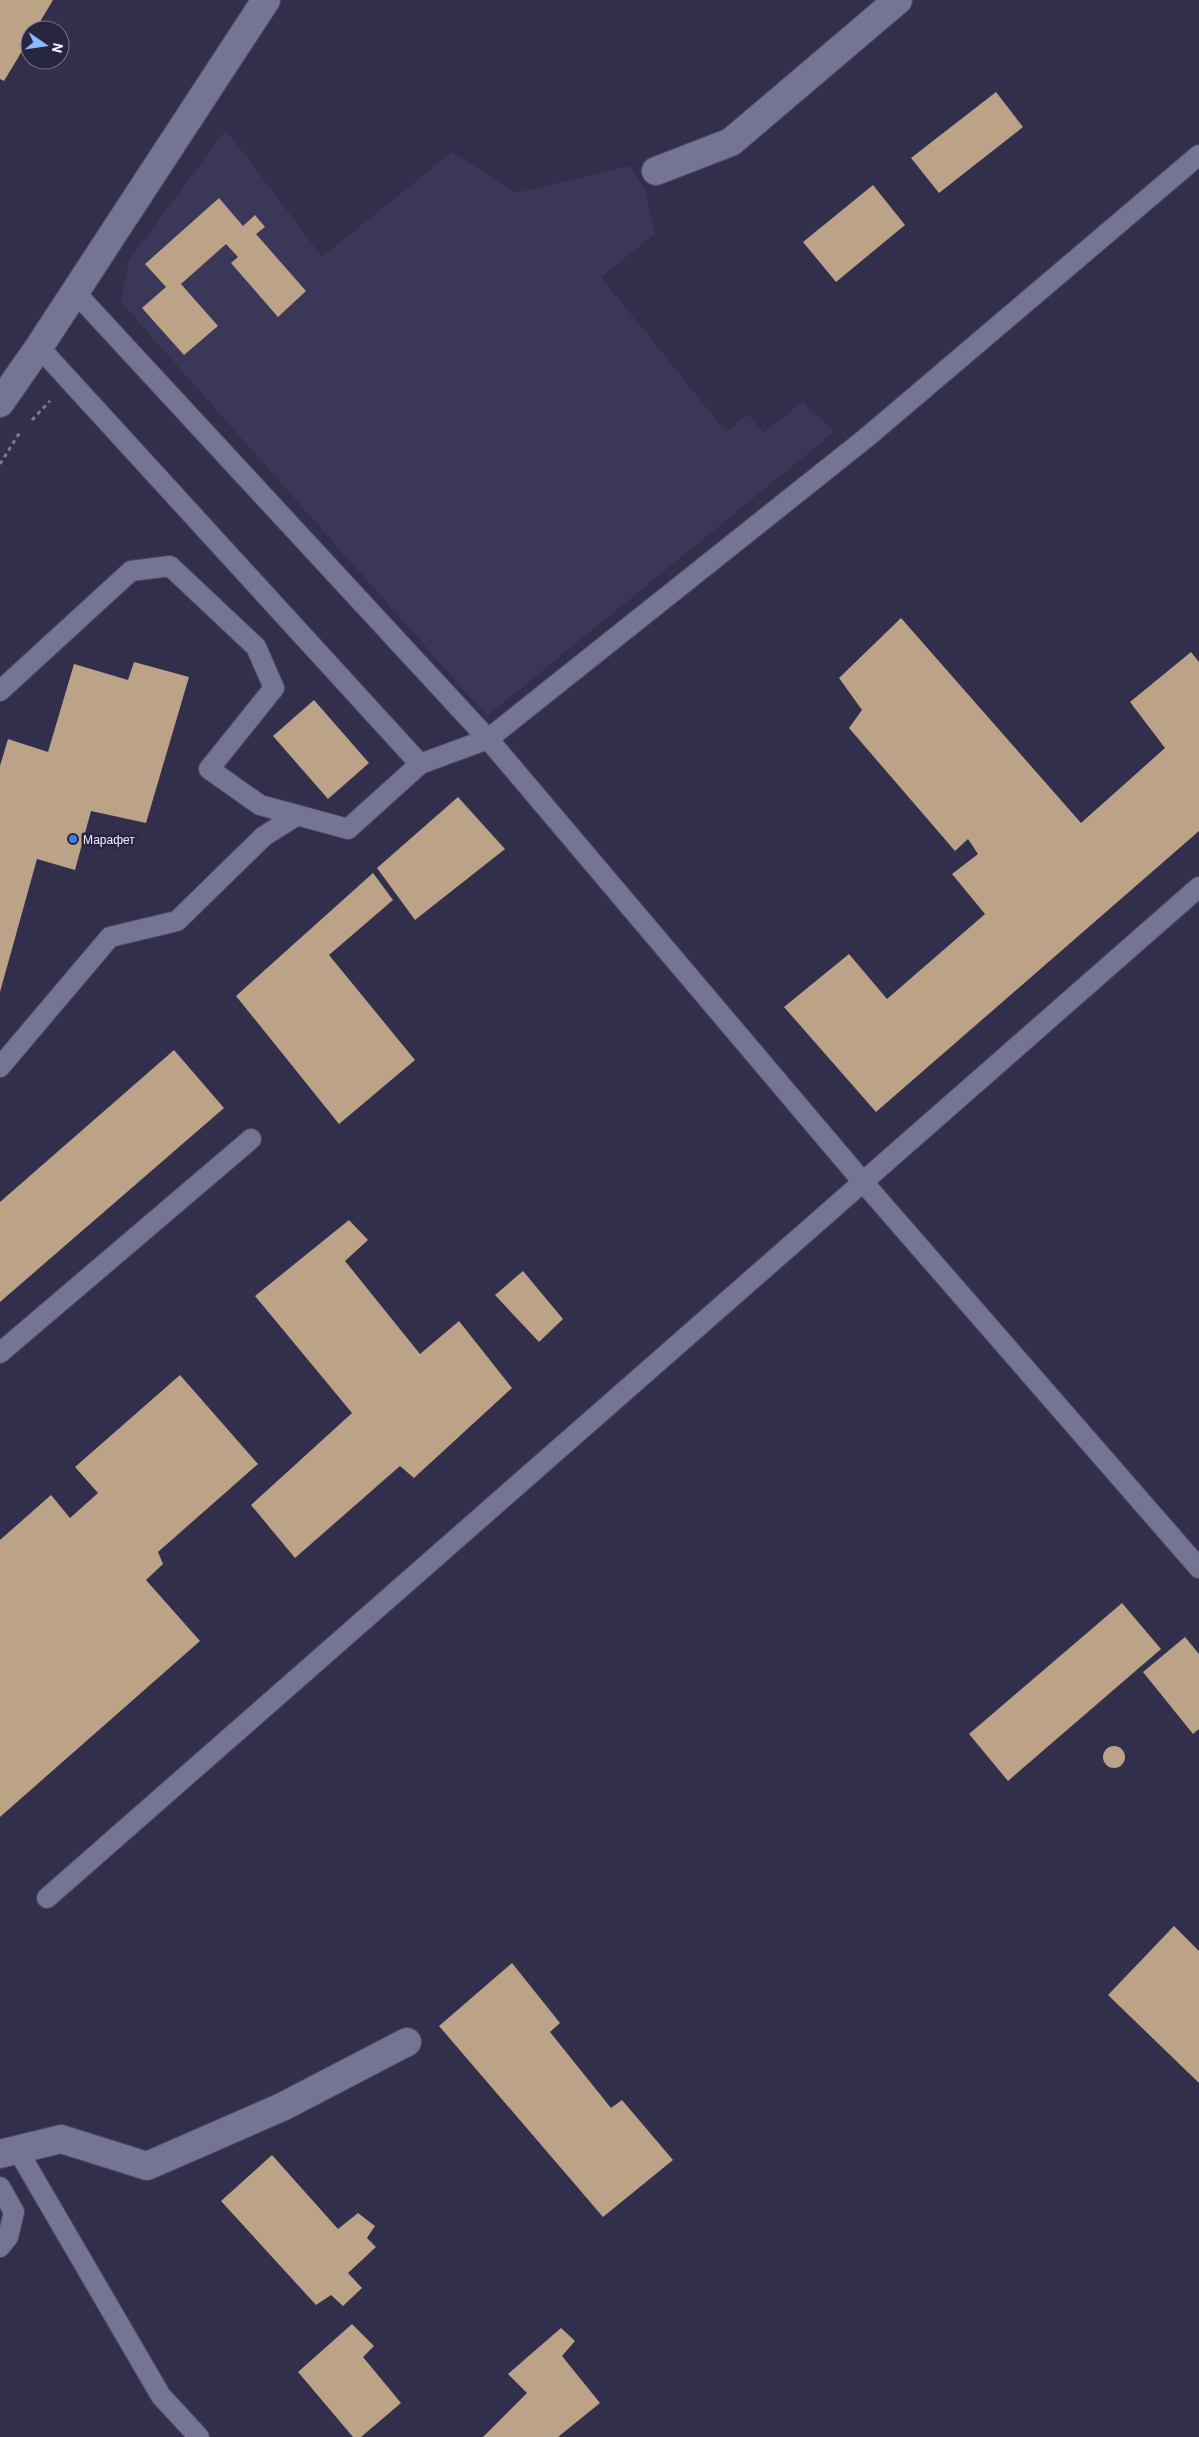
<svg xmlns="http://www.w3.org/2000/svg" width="1199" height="2437" font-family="Barlow,sans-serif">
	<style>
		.built { fill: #3a3759 }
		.building { fill: #bca286 }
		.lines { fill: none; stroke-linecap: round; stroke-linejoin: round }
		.service-casing { stroke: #4d4a62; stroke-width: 22 }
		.minor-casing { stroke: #4d4a62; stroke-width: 30 }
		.path { stroke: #7b7a91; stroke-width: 3; stroke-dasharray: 4 4; stroke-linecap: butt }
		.service { stroke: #767495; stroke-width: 20 }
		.minor { stroke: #767495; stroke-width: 28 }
		.shop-dot { fill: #3f7fe0; stroke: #282540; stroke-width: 2 }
		.labels { text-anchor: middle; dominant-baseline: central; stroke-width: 5; stroke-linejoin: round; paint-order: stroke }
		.poi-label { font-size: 12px; fill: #f0f0ff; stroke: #282540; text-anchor: start }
	</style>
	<rect width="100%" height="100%" fill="#312f4b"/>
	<polygon class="built" points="226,130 322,257 452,152 516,193 630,166 645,189 655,234 601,277 726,432 748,414 763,433 803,402 834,432 487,716 121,302 129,260"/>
	<g class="building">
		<polygon points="0,0 53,0 35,30 30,30 30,38 4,81 0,79"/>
		<polygon points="996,92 1023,127 939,193 911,158"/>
		<polygon points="873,185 905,225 836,282 803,242"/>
		<polygon points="219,198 243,226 255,215 265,227 256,234 306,291 278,317 231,263 238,257 226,244 181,284 218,326 184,355 142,308 166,287 145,264"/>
		<polygon points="901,618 1081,823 1165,748 1130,702 1191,652 1199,662 1199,831 876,1112 784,1007 849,954 887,999 985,914 952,874 978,854 968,839 955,851 849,728 862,710 839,678"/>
		<polygon points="134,662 189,677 146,823 91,811 75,870 37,859 0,992 0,766 8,739 48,752 74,664 128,680"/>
		<polygon points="314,700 369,763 328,799 273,736"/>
		<polygon points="458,797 505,849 415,920 377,868"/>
		<polygon points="373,873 393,900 329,955 415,1060 339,1124 236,996"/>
		<polygon points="174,1050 224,1108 0,1302 0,1202"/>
		<polygon points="349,1220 368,1240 345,1261 420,1354 459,1321 512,1388 414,1478 400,1466 295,1558 251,1505 352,1413 255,1296"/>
		<polygon points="523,1271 563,1319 539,1342 495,1295"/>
		<polygon points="180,1375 258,1464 158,1552 163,1564 146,1580 200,1641 0,1817 0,1540 51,1495 70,1518 98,1493 75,1467"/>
		<polygon points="1122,1603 1161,1649 1008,1781 969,1734"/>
		<polygon points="1185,1637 1199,1654 1199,1729 1193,1734 1143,1672"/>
		<circle cx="1114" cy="1757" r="11"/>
		<polygon points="1174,1926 1199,1951 1199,2083 1108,1995"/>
		<polygon points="512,1963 560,2023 550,2032 611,2108 622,2100 673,2160 603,2217 439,2026"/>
		<polygon points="272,2155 338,2229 358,2213 375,2226 367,2238 376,2247 348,2273 362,2288 343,2306 331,2295 316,2305 221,2201"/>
		<polygon points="352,2324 374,2346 363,2357 401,2403 361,2437 353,2437 298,2372"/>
		<polygon points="561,2328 575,2341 562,2356 600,2403 558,2437 483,2437 527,2393 508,2374"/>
	</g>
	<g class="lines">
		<g class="service-casing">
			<g id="service">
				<polyline points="1199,155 866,438 488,739 863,1182 1199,1568"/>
				<polyline points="74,291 488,739 420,764"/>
				<polyline points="0,691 131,571 170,566 256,647 274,688 209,769 260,805 348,829 420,764 39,347"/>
				<polyline points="0,1067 110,937 177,921 264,836 296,816"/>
				<polyline points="0,1353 251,1139"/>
				<polyline points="47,1898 1199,887"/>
				<polyline points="17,2149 161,2396 199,2437"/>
				<polyline points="0,2187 14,2212 8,2237 0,2247"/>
			</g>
		</g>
		<g class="minor-casing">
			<g id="minor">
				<polyline points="656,171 731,142 898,0"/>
				<polyline points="0,403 39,347 266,0"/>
				<polyline points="0,2154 61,2139 147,2166 282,2107 407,2042"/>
			</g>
		</g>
		<g class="path">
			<polyline points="32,420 50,401"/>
			<polyline points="0,464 20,432"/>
		</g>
		<use href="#service" class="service"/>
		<use href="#minor" class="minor"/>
	</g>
	<circle class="shop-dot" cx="73" cy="839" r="5"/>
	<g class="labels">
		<g class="poi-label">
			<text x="83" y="839">Марафет</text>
		</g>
	</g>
	<g transform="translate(45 45) rotate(103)"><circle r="24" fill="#282540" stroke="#78768c"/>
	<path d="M0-4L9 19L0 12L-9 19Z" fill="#89bafc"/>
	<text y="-8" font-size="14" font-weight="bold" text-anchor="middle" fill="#f0f0ff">N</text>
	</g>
</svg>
